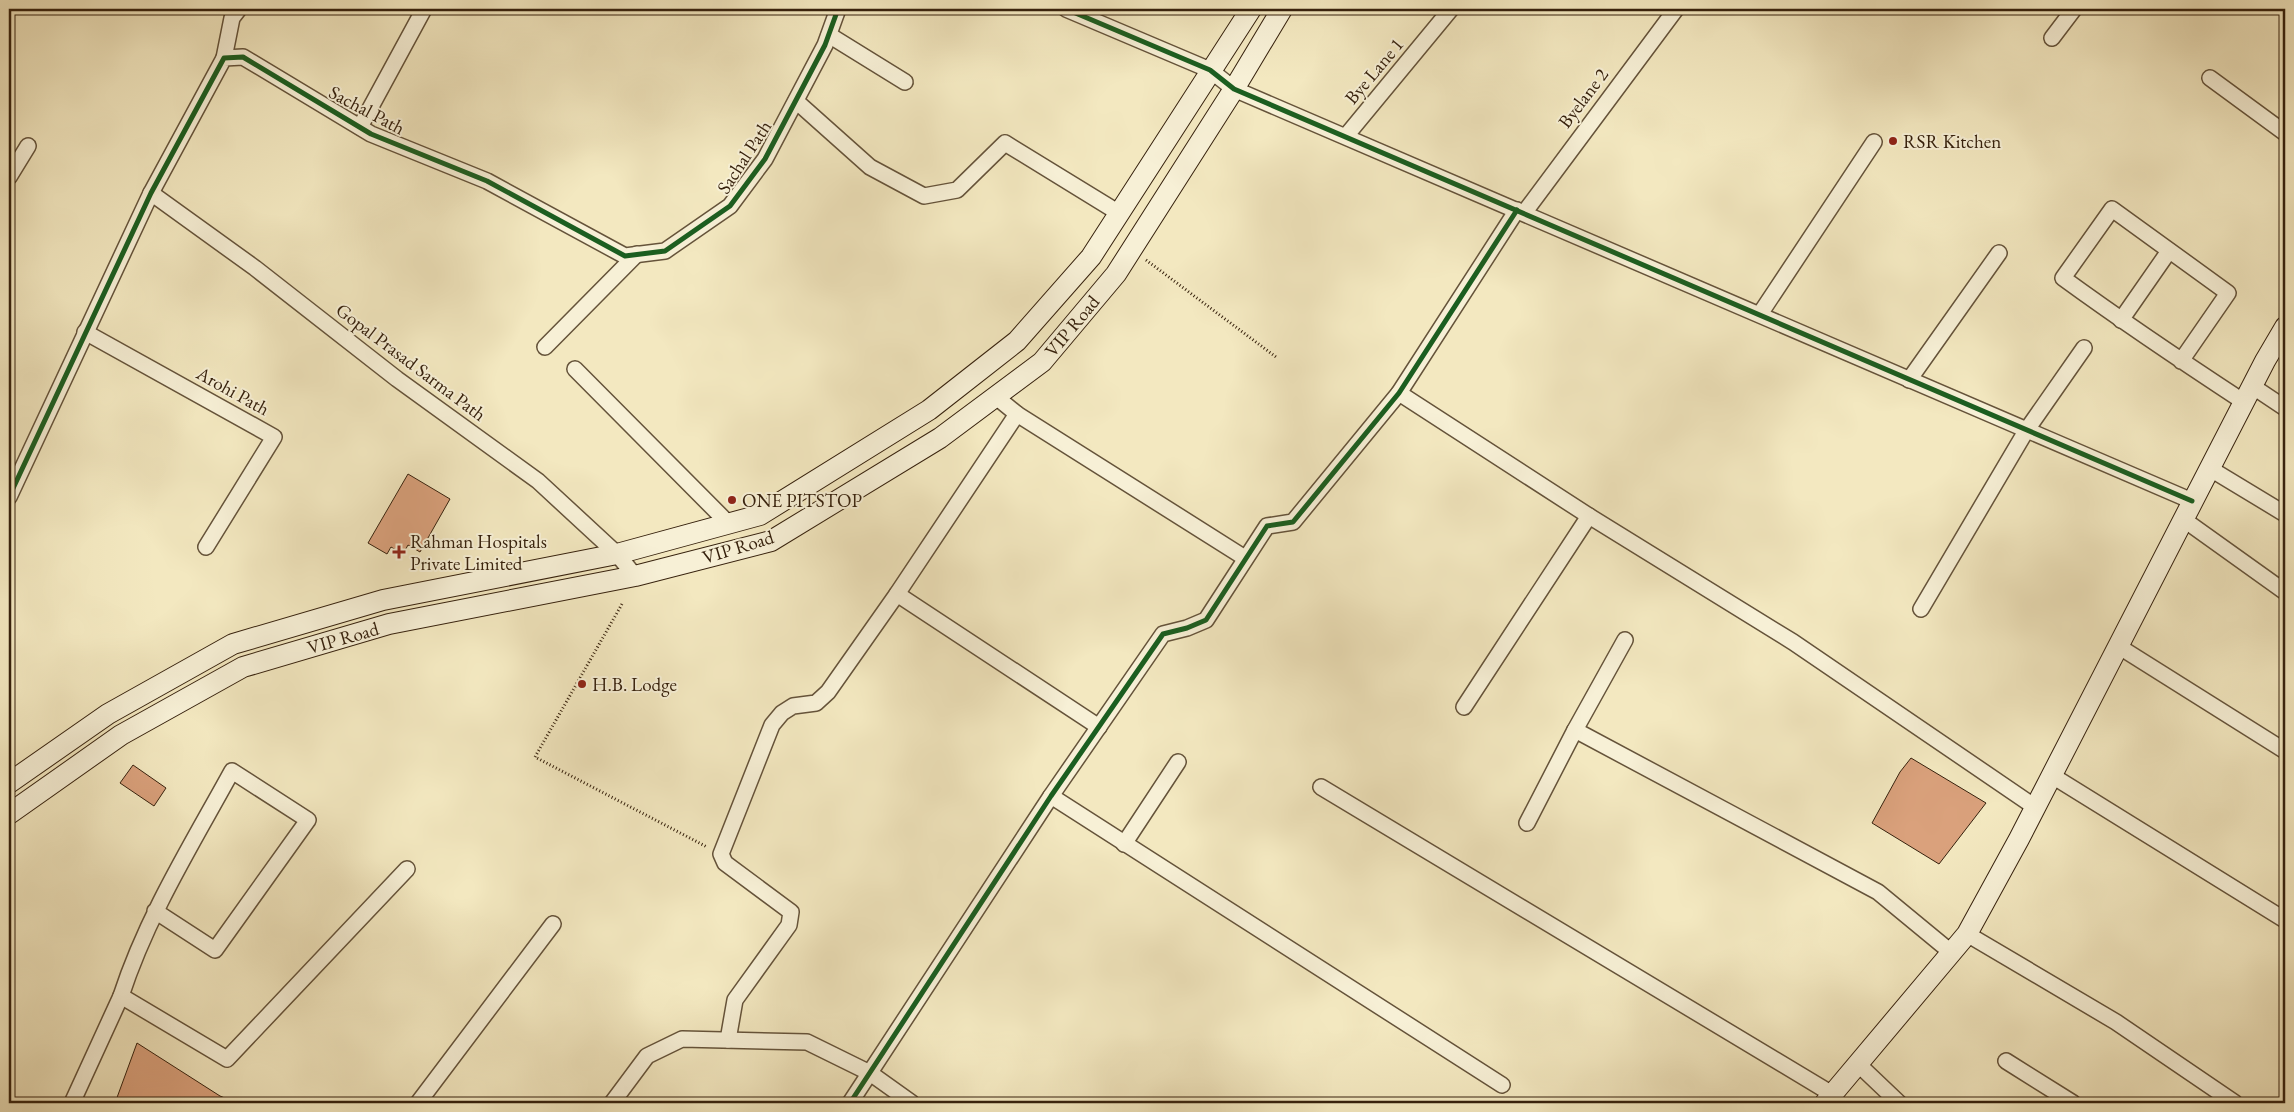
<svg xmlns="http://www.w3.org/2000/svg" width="2294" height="1112" font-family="'EB Garamond',serif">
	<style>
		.building { fill: #daa17c; stroke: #36210d }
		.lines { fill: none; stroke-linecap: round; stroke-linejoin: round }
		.street-casing { stroke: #65533a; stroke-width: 18 }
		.secondary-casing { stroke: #36210d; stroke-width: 22 }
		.path { stroke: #36210d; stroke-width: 3; stroke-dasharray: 1 2.5; stroke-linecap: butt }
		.street { stroke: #f7f0d6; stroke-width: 15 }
		.secondary { stroke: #f7f0d6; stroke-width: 20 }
		.cycleway-casing { stroke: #f7f0d6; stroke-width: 8 }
		.cycleway { stroke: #1b5e20; stroke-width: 5 }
		.poi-dot { fill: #8f2418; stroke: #f7f0d6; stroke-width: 2 }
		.labels { text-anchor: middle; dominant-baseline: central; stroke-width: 4; stroke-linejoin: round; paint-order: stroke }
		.street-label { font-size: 19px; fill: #36210d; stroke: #f7f0d6 }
		.poi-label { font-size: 19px; fill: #36210d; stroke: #f7f0d6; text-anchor: start }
	</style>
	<rect width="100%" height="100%" fill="#f3e8c0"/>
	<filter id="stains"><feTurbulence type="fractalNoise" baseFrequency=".004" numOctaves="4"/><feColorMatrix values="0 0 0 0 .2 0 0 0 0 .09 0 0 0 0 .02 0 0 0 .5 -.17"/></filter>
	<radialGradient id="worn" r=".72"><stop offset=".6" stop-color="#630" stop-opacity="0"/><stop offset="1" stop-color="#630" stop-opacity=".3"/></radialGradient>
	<g class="building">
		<polygon points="408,474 450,499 420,552 408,545 403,554 391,547 387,554 368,543"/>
		<polygon points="1911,758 1986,803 1939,864 1872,823 1900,772"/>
		<polygon points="133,765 166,788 154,806 120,783"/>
		<polygon points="137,1043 220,1096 237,1103 115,1103"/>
	</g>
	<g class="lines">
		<g class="street-casing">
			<g id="street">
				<polyline points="1066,9 1210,70 1234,89 2192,501"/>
				<polyline points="829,35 905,82"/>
				<polyline points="2052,38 2074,9"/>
				<polyline points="224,58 232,18 239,9"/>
				<polyline points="2210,78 2285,133"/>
				<polyline points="796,101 870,167 924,196 957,190 1005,143 1119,213"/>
				<polyline points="360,127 424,9"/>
				<polyline points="1346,136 1451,9"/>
				<polyline points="9,177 28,146"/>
				<polyline points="151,193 255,268 397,379 538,481 617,554 635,576"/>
				<polyline points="1524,213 1676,9"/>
				<polyline points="1760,314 1874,142"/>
				<polyline points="2121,320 2169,251"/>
				<polyline points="85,332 274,437 206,547"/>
				<polyline points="545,347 637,254"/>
				<path d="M2181,361l47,-68 -116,-84 -49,69c59,43 120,84 181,124"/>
				<polyline points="575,369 729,524"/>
				<polyline points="1909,380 1999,253"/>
				<polyline points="2252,386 2285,408"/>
				<polyline points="1399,393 1589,516 1793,642 2035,807"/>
				<polyline points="995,396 1017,414 1245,558"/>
				<polyline points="2209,468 2285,514"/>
				<polyline points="9,497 151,193 224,58 243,57 371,134 487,181 625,256 665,251 730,206 765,159 825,45 838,9"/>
				<polyline points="2183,519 2285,592"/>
				<polyline points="897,594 1099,727"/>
				<polyline points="1921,609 2026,431 2084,348"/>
				<polyline points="2118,646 2285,751"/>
				<polyline points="1464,707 1589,516"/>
				<polyline points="1575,730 1878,892 1952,953"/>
				<polyline points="2051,775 2285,920"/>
				<polyline points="1321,787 1832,1094"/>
				<polyline points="1051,796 1502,1085"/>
				<polyline points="1527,823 1575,730 1625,640"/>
				<polyline points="1124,844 1178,762"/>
				<polyline points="1967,934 2116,1022 2235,1103"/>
				<path d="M121,996c26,-80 71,-152 111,-225l76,49 -93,130 -60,-39"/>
				<polyline points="728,1040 735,1000 789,925 791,912 725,863 721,854 772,725 782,713 793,706 816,703 828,692 897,594 1017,414"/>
				<polyline points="2006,1061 2073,1103"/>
				<polyline points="1858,1064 1899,1103"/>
				<polyline points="72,1103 121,996 227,1059 407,869"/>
				<polyline points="418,1103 553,924"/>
				<polyline points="612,1103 647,1056 682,1039 807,1042 870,1073 912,1103"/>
				<polyline points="850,1103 1051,796 1163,634 1187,628 1206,620 1267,526 1293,522 1399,393 1517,210"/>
			</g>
		</g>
		<g class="secondary-casing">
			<g id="secondary">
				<polyline points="9,783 108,714 233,644 383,600 617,554 760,515 929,410 1017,341 1091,257 1251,9"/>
				<polyline points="9,814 121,735 243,667 389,624 635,576 771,541 940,438 1042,362 1116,274 1234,89 1282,9"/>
				<polyline points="1825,1103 1967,934 2019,839 2265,361 2285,327"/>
			</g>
		</g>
		<g class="path">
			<polyline points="1146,260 1276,357"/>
			<polyline points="622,604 535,757 707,847"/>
		</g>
		<use href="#street" class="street"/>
		<use href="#secondary" class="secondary"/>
		<g class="cycleway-casing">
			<g id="cycleway">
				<polyline points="1066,9 1210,70 1234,89 2192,501"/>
				<polyline points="9,497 151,193 224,58 243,57 371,134 487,181 625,256 665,251 730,206 765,159 825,45 838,9"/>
				<polyline points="850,1103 1051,796 1163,634 1187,628 1206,620 1267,526 1293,522 1399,393 1517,210"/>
			</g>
		</g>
		<use href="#cycleway" class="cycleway"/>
	</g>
	<g class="poi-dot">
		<circle cx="1893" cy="141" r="5"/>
		<circle cx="732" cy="500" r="5"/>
		<path d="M396.5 544.5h5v5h5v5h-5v5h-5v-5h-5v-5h5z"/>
		<circle cx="582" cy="684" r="5"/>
	</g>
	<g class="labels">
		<g class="street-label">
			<text transform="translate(1374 71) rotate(-50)">Bye Lane 1</text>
			<text transform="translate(1583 98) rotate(-53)">Byelane 2</text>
			<text transform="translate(367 110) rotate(28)">Sachal Path</text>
			<text transform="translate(744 157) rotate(-57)">Sachal Path</text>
			<text transform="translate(1072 326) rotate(-50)">VIP Road</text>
			<text transform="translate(411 362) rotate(37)">Gopal Prasad Sarma Path</text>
			<text transform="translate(233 391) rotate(29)">Arohi Path</text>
			<text transform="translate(738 547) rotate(-17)">VIP Road</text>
			<text transform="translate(343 638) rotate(-16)">VIP Road</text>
		</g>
		<g class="poi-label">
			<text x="1903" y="141">RSR Kitchen</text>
			<text x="742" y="500">ONE PITSTOP</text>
			<text x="410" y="541">Rahman Hospitals<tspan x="410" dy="22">Private Limited</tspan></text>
			<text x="592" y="684">H.B. Lodge</text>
		</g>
	</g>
	<rect width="2294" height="1112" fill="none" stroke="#f3e8c0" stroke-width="30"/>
	<rect x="10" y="10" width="2274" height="1092" fill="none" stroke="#36210d" stroke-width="2.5"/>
	<rect x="15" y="15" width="2264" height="1082" fill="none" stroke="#36210d"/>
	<rect width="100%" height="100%" filter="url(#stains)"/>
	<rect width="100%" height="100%" fill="url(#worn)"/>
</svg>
